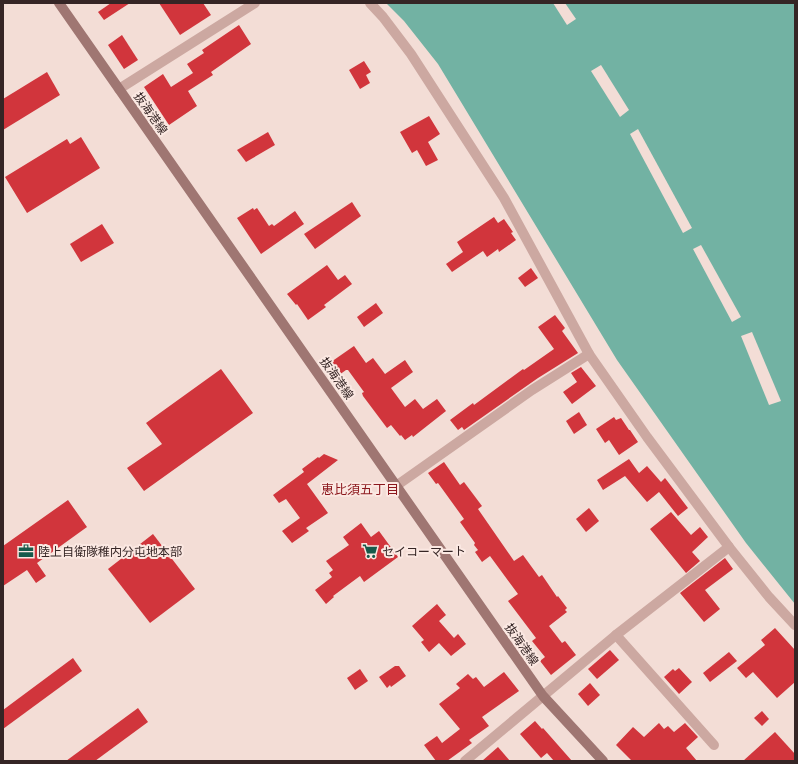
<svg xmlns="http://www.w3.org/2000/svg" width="798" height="764" font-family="Cabin,'Noto Sans JP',sans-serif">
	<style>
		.water { fill: #72b2a3 }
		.pier { fill: #f3ddd6 }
		.building { fill: #d1353c }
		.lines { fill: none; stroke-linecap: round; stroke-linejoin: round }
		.street { stroke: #cca8a1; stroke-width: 10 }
		.secondary { stroke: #9f7672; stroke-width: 10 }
		.labels { text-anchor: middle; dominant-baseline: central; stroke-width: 4; stroke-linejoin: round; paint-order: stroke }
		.street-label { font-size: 12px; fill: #352525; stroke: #fbe8e2 }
		.poi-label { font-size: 12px; fill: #352525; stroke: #fbe8e2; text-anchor: start }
		.neighbourhood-label { font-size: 13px; fill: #8b161c; stroke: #fbe8e2 }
	</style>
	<rect width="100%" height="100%" fill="#f3ddd6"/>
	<polygon class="water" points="386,3 795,3 795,604 746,543 617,360 438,64 404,21"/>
	<g class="pier">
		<polygon points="553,3 565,3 576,19 567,25"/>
		<polygon points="601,65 629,110 620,117 591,71"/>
		<polygon points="638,129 692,228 683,233 630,134"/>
		<polygon points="701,245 741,317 732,322 693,249"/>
		<polygon points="752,332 781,401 769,405 741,336"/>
	</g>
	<g class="building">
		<polygon points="111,3 130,3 104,20 98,12"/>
		<polygon points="159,3 203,3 211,15 180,35"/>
		<polygon points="239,25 251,44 211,72 213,75 188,91 197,106 169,125 144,87 163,74 171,87 193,73 187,64 204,53 202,50"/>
		<polygon points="122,35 138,60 124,69 108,45"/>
		<polygon points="364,61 371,72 366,75 370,83 360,89 349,70"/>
		<polygon points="47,72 60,95 3,130 3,99"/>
		<polygon points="429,116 440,134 428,142 438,160 426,166 417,150 412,153 400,132"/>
		<polygon points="268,132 275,145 246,162 237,150"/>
		<polygon points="81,137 100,168 27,213 5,177 67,139 70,144"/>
		<polygon points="352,202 361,216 315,249 304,234"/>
		<polygon points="253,208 254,210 257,208 269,226 272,224 274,226 295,211 304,224 261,254 237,218"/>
		<polygon points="494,217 498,223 504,219 513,232 511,233 516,240 499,252 498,249 487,257 483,251 452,272 446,264 463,252 457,242"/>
		<polygon points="102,224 114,243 81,262 70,244"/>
		<polygon points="327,265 338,280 345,275 352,284 324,305 326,307 308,320 297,304 296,305 287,294"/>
		<polygon points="531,268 538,278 525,287 518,278"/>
		<polygon points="376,303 383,313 364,327 357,317"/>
		<polygon points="555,315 565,328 562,331 578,353 538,378 464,430 462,427 458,430 450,420 473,403 474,405 523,369 524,370 554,349 538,327"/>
		<polygon points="354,346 366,363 373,358 385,374 405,360 413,372 391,388 405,407 415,399 423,409 437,399 446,411 413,437 412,435 405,440 401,435 400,436 391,425 387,428 363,396 362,393 364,392 348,370 346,370 339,375 331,362"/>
		<polygon points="581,367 596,386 572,404 563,392 577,382 571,373"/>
		<polygon points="221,369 253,413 144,491 127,468 162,444 146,423"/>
		<polygon points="579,412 587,425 574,434 566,421"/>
		<polygon points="614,417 616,420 621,418 629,430 630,430 638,442 619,455 609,440 605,443 596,429"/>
		<polygon points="324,454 338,460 307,484 328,513 306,528 309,531 292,543 282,531 300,518 286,499 279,503 273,495 304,472 302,469 318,457 319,458"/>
		<polygon points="629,459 639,473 647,466 661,482 665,478 688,508 678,516 659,492 647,502 625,476 603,490 597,480"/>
		<polygon points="444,462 460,485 464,482 482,506 478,509 514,561 523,555 539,577 542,575 557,597 558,596 567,608 565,610 567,612 549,626 562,643 565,641 576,655 551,675 540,661 545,657 532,641 536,638 508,601 518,594 490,556 482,562 475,552 478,550 474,545 475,543 460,522 464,519 438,483 436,484 428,473"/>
		<polygon points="68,500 87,527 37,563 46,576 36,583 27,570 3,586 3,546"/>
		<polygon points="589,508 599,521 586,532 576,519"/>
		<polygon points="671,512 691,535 700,527 708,537 692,552 700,561 686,573 650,529"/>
		<polygon points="361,523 371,537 379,531 398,557 364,582 360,576 333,596 334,597 326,604 315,590 332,577 329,573 333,570 326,561 349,545 343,537"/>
		<polygon points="153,534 195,589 150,623 108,569"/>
		<polygon points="725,558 733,569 705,590 720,609 704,622 680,593"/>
		<polygon points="437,604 446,615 439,621 454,638 458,634 466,644 451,656 439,643 429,652 421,642 424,640 412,626"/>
		<polygon points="775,628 795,650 795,682 777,698 753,672 746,678 737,668 765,645 761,640"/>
		<polygon points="610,650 619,660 597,679 588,669"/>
		<polygon points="729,652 737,661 710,682 703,673"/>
		<polygon points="73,658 82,671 3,729 3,710"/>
		<polygon points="395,666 399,666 406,676 391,687 390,685 387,688 379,677"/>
		<polygon points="679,668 692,682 679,694 664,677 673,669 675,671"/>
		<polygon points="360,669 368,681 355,690 347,678"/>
		<polygon points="504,672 519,691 482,717 489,726 469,740 472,743 447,761 436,761 424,745 437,736 442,743 460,729 439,704 460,688 456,684 468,674 473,679 476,677 484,687"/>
		<polygon points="590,683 600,695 588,706 578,694"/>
		<polygon points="138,708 148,722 95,761 66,761"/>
		<polygon points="762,711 769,719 762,726 754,718"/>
		<polygon points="535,721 542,729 543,728 572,761 554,761 547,753 541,758 520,734"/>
		<polygon points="659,723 664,729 668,726 674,732 685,723 698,737 686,748 697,761 632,761 616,745 633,727 644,737"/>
		<polygon points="775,732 795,754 795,761 743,761"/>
		<polygon points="498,747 510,761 482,761"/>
	</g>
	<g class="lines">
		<g class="street">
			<polyline points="370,3 383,17 411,54 504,198 589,354 647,437 729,547 769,597 795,625"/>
			<polyline points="119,89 255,3"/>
			<polyline points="396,486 532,390 589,354"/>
			<polyline points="616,635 714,745"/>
			<polyline points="465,761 616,635 729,547"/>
		</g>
		<polyline class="secondary" points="59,3 543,696 603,761"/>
	</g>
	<defs>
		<g id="office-bare" transform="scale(1.2)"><path d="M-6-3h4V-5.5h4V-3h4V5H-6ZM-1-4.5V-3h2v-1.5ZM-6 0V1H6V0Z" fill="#175a4b" stroke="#fbe8e2" stroke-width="2.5" paint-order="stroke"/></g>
		<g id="supermarket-bare" transform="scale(1.2)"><path d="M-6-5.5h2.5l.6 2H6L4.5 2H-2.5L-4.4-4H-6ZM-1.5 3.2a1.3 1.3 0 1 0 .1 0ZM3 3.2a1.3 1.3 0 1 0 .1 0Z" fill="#175a4b" stroke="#fbe8e2" stroke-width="2.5" paint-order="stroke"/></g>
	</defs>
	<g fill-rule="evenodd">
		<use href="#office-bare" x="26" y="551"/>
		<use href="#supermarket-bare" x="370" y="551"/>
	</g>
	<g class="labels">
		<g class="street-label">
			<text transform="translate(151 113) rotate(55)">抜海港線</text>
			<text transform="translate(337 378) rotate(55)">抜海港線</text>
			<text transform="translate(522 644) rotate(55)">抜海港線</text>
		</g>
		<g class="poi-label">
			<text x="38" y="551">陸上自衛隊稚内分屯地本部</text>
			<text x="382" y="551">セイコーマート</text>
		</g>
		<g class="neighbourhood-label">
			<text x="360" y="489">恵比須五丁目</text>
		</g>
	</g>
	<rect width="798" height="764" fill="none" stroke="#352525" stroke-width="8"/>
</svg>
